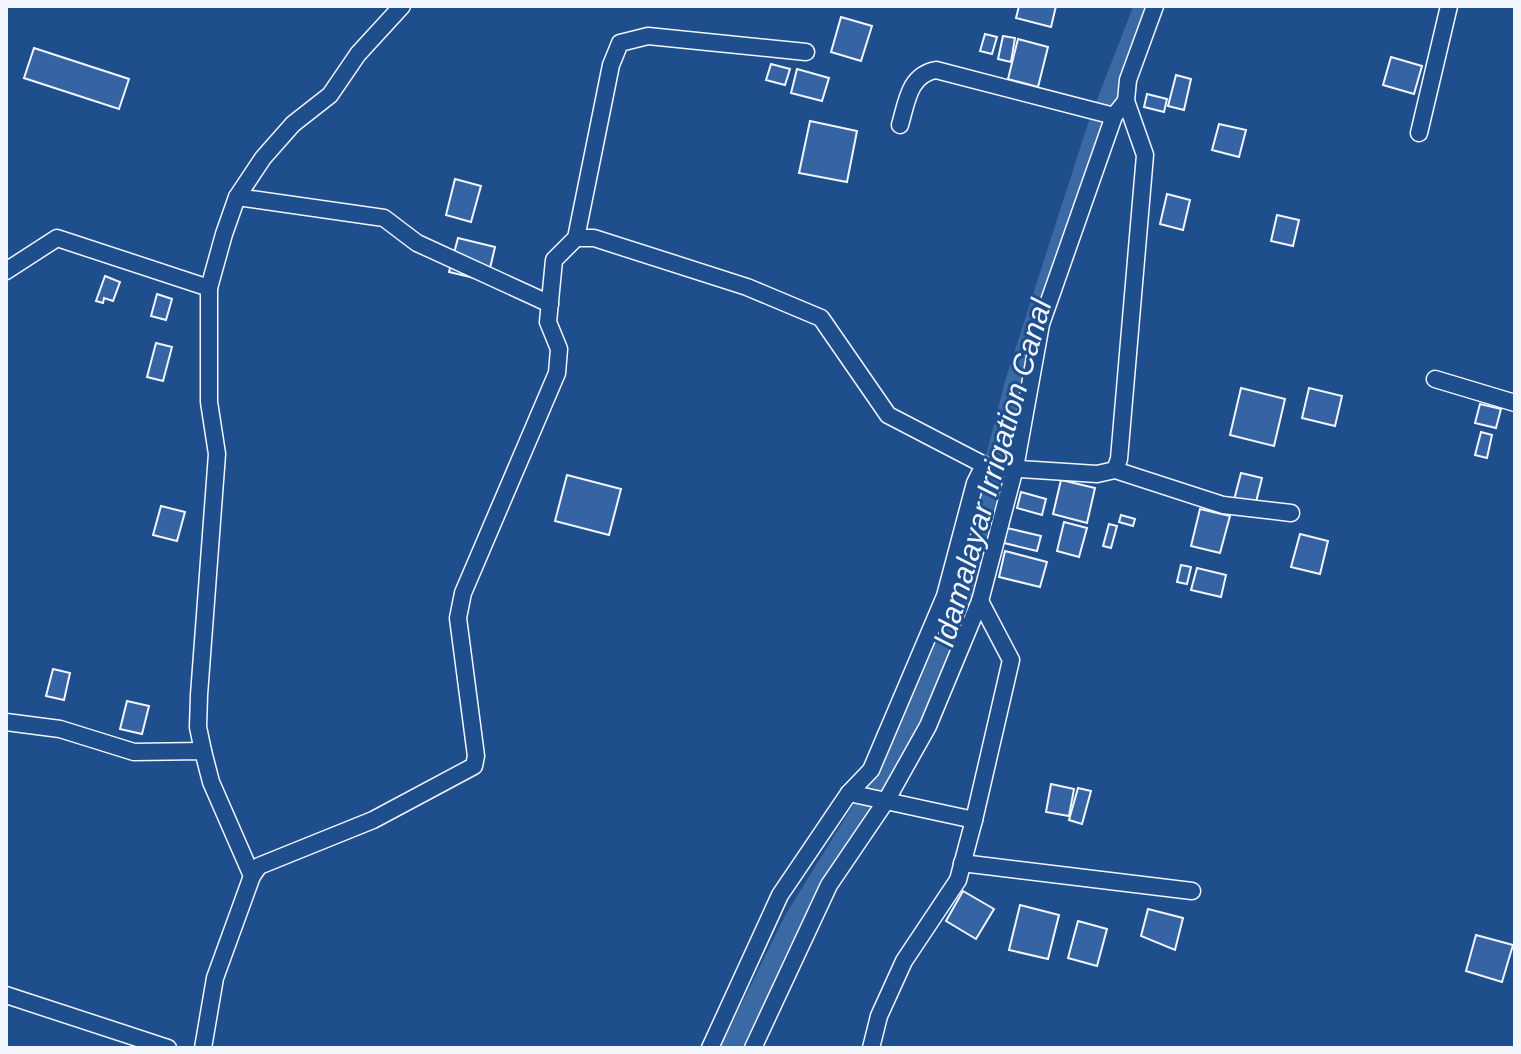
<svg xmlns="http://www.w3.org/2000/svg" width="1521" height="1054" font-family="Arial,sans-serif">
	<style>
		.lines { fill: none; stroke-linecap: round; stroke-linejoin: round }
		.canal { stroke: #3b69a3; stroke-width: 20 }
		.building { fill: #3563a3; stroke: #f2f6ff; stroke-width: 2 }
		.minor-casing { stroke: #f2f6ff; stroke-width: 19 }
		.minor { stroke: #1f4e8c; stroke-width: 16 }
		.labels { text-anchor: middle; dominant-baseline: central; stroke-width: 6; stroke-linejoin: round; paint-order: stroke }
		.water-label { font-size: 30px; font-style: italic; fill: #f2f6ff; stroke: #1f4e8c }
	</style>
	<rect width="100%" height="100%" fill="#1f4e8c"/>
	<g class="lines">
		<polyline class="canal" points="731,1048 794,920 884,774 954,625 1014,386 1098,125 1144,6"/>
	</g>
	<g class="building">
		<polygon points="1019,6 1056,6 1051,27 1016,18"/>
		<polygon points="841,17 872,26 861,61 831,52"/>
		<polygon points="985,34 997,37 992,54 980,51"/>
		<polygon points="1003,36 1015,38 1011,62 998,59"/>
		<polygon points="1018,39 1048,47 1038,87 1008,79"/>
		<polygon points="34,48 129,79 119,109 24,78"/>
		<polygon points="1391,57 1422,66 1414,94 1383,85"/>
		<polygon points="771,64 790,69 785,85 766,80"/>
		<polygon points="797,69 829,78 822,101 791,93"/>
		<polygon points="1176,75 1191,79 1184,110 1168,106"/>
		<polygon points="1147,94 1167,99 1164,112 1144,107"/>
		<polygon points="810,121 857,131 847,182 799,173"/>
		<polygon points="1219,124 1246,130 1239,157 1212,150"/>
		<polygon points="455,179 481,186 471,222 446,215"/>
		<polygon points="1167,194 1190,200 1183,230 1160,224"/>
		<polygon points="1277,215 1299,220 1293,246 1271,241"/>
		<polygon points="458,238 495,247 487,281 449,272"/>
		<polygon points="105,276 120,282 113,301 104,298 103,303 96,301"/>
		<polygon points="157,294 172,299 166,320 151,316"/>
		<polygon points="156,343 172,347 163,381 147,377"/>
		<polygon points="1241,388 1285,399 1274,446 1230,435"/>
		<polygon points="1309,388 1342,396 1335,426 1302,418"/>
		<polygon points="1480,404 1501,409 1496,428 1475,423"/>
		<polygon points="1481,432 1492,435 1487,458 1475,455"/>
		<polygon points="1241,473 1262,478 1255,506 1234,500"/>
		<polygon points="567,475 621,489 609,535 555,521"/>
		<polygon points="1061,480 1095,488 1087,523 1053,514"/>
		<polygon points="1021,492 1046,499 1042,515 1017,508"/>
		<polygon points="161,506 185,512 177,541 153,535"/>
		<polygon points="1200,509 1230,516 1220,553 1191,546"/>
		<polygon points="1121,515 1135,519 1133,526 1119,522"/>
		<polygon points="1064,522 1087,528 1079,557 1057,551"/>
		<polygon points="1109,524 1117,526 1111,548 1103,546"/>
		<polygon points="1007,528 1041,536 1037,551 1004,543"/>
		<polygon points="1300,534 1328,541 1320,574 1291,567"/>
		<polygon points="1005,551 1047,562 1040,587 999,577"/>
		<polygon points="1181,565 1191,567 1187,584 1177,582"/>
		<polygon points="1197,568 1226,575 1221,597 1191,590"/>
		<polygon points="53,669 70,673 64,700 46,696"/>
		<polygon points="127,701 149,706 142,734 120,729"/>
		<polygon points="1051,784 1074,789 1069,816 1046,812"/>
		<polygon points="1078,788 1091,791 1082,824 1069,820"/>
		<polygon points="963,891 994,909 976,939 946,921"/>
		<polygon points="1020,905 1059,915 1048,959 1009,950"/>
		<polygon points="1148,909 1183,918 1175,950 1141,936"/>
		<polygon points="1078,921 1107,929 1097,966 1068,958"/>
		<polygon points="1476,935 1513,945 1502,982 1466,971"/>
	</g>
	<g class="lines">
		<g class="minor-casing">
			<g id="minor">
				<path d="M900,125c7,-24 9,-50 36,-55l178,46"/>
				<polyline points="1419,133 1449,6"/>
				<polyline points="237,197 384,218 417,243 550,304"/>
				<polyline points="576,238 594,238 747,287 821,318 888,415 988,467 1097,474 1115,470 1119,459 1145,155 1126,101"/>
				<polyline points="6,271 57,238 209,288"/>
				<polyline points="1435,379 1515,403"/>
				<polyline points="1115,470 1223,505 1291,513"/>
				<polyline points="6,722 60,729 134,752 203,751 211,782 252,876"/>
				<polyline points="203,751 198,727 199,695 217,454 209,402 209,288 224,234 237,197 263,158 293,124 330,95 358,54 402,6"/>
				<polyline points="849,793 974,820 958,880 904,961 879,1016 871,1048"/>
				<polyline points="974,820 1011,660 980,601"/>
				<polyline points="962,863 1192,891"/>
				<polyline points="6,995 168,1048"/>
				<polyline points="203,1048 215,978 252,876 259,866 373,820 474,766 476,756 458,618 463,593 557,373 559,349 548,322 554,260 576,238 611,65 620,43 648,36 806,52"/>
				<polyline points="710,1048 780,895 849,793 871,770 945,596 975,483 981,471 988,467"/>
				<polyline points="753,1048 829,885 886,801 928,726 980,601 1015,468 1041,324 1114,116 1126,101 1128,80 1155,6"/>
			</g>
		</g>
		<use href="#minor" class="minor"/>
	</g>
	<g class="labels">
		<g class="water-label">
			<text transform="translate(992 473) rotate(-74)">Idamalayar Irrigation Canal</text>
		</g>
	</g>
	<rect width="1521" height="1054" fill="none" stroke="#f2f6ff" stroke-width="16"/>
</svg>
